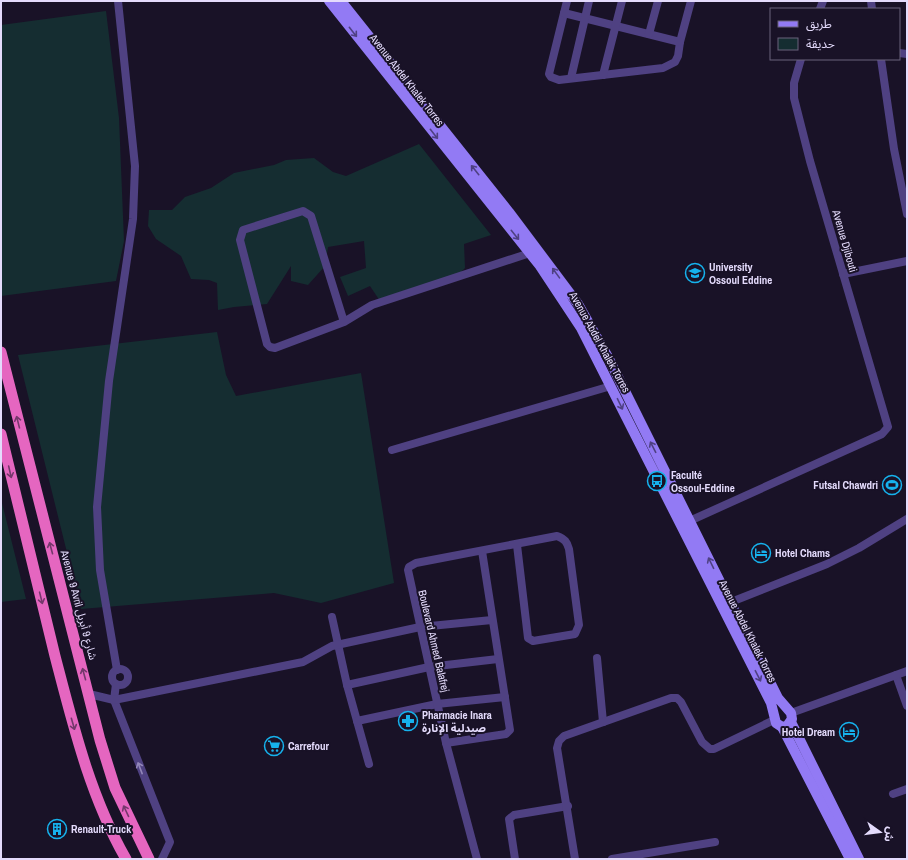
<svg xmlns="http://www.w3.org/2000/svg" width="908" height="860" font-family="'Archivo Narrow','Noto Sans Arabic',sans-serif">
	<style>
		.green { fill: #152d31 }
		.lines { fill: none; stroke-linecap: round; stroke-linejoin: round }
		.minor { stroke: #4f4182; stroke-width: 8 }
		.secondary { stroke: #927af4; stroke-width: 10 }
		.trunk { stroke: #e566c0; stroke-width: 11 }
		.oneway { stroke: #4f4183 }
		.oneway2 { stroke: #75386c }
		.oneway3 { stroke: #9286b9 }
		.labels { text-anchor: middle; dominant-baseline: central; stroke-width: 4; stroke-linejoin: round; paint-order: stroke }
		.street-label { font-size: 11px; fill: #e4dbfc; stroke: #191227 }
		.poi-label { font-size: 11px; font-weight: bold; fill: #e4dbfc; stroke: #191227; text-anchor: start }
	</style>
	<rect width="100%" height="100%" fill="#191227"/>
	<g class="green">
		<polygon points="106,11 119,118 124,241 116,281 1,296 1,25"/>
		<polygon points="419,144 491,235 464,244 465,268 454,279 380,301 370,286 348,296 340,277 366,268 364,241 328,247 325,266 308,285 291,281 291,266 267,304 234,307 218,310 217,283 209,280 191,279 181,256 156,239 148,226 149,210 172,210 185,197 211,188 234,173 274,165 286,160 314,158 333,172 346,176"/>
		<polygon points="217,332 226,375 236,396 361,373 394,583 321,603 274,593 81,609 18,355"/>
		<polygon points="1,499 26,599 1,602"/>
	</g>
	<g class="lines">
		<g class="minor">
			<polyline points="567,1 549,74 551,77 559,80 663,68 675,62 678,56 680,42 691,1"/>
			<polyline points="871,1 872,9"/>
			<polyline points="820,9 823,1"/>
			<polyline points="564,13 680,42"/>
			<polyline points="649,34 658,1"/>
			<polyline points="899,53 907,54"/>
			<polyline points="881,59 894,149 907,214"/>
			<polyline points="603,75 622,1"/>
			<polyline points="571,78 589,1"/>
			<polyline points="843,274 907,261"/>
			<polyline points="344,322 311,216 303,211 243,230 240,240 267,344 270,347 275,348 344,322 372,305 530,253"/>
			<polyline points="392,450 611,386"/>
			<polyline points="685,523 882,434 888,427 810,161 794,98 794,83 801,59"/>
			<polyline points="731,602 827,564 859,548 907,519"/>
			<polyline points="332,617 347,685 369,764"/>
			<polyline points="597,658 603,722"/>
			<circle cx="120" cy="677" r="8"/>
			<polyline points="117,670 100,570 97,507 109,381 133,219 135,166 118,1"/>
			<polyline points="896,675 907,706"/>
			<polyline points="116,684 114,700 170,842 162,859"/>
			<polyline points="347,685 429,667 498,659"/>
			<polyline points="89,694 114,700 303,662 332,646 420,627 492,620"/>
			<polyline points="791,713 907,671"/>
			<polyline points="357,721 437,704 505,697"/>
			<polyline points="446,743 506,734 510,730 482,551"/>
			<polyline points="893,794 907,789"/>
			<path d="M477,859l-31,-116 -38,-173 1,-3 7,-4 141,-27c8,3 10,6 12,13l10,76 -4,9 -42,7 -5,-3 -11,-93"/>
			<polyline points="515,859 509,819 514,815 568,806"/>
			<polyline points="575,859 557,748 559,741 564,736 671,698 677,698 681,702 702,742 710,749 714,749 774,720"/>
			<polyline points="612,859 715,842"/>
		</g>
		<g class="secondary">
			<polyline points="329,1 540,266 581,328 771,703 776,723 782,727 787,726 792,719 791,713 778,698 608,357 578,304 509,212 341,1"/>
			<polyline points="791,722 859,859"/>
			<polyline points="782,727 850,859"/>
		</g>
		<g class="trunk">
			<polyline points="1,352 100,740 115,788 149,859"/>
			<path d="M1,434c18,74 36,148 54,222 18,69 35,140 71,203"/>
		</g>
	</g>
	<defs><path id="oneway-shaft" d="M-6 0H5M1.5-3L5.5 0L1.5 3" fill="none" stroke-width="1.6" stroke-linecap="round" stroke-linejoin="round"/></defs>
	<g class="oneway">
		<use href="#oneway-shaft" transform="translate(353 32) rotate(52)"/>
		<use href="#oneway-shaft" transform="translate(434 134) rotate(52)"/>
		<use href="#oneway-shaft" transform="translate(475 170) rotate(-129)"/>
		<use href="#oneway-shaft" transform="translate(515 235) rotate(51)"/>
		<use href="#oneway-shaft" transform="translate(556 273) rotate(-126)"/>
		<use href="#oneway-shaft" transform="translate(620 404) rotate(64)"/>
		<use href="#oneway-shaft" transform="translate(653 447) rotate(-117)"/>
		<use href="#oneway-shaft" transform="translate(711 563) rotate(-116)"/>
		<use href="#oneway-shaft" transform="translate(758 676) rotate(63)"/>
	</g>
	<g class="oneway2">
		<use href="#oneway-shaft" transform="translate(18 422) rotate(-104)"/>
		<use href="#oneway-shaft" transform="translate(10 472) rotate(77)"/>
		<use href="#oneway-shaft" transform="translate(51 548) rotate(-105)"/>
		<use href="#oneway-shaft" transform="translate(41 598) rotate(76)"/>
		<use href="#oneway-shaft" transform="translate(84 674) rotate(-105)"/>
		<use href="#oneway-shaft" transform="translate(73 724) rotate(74)"/>
		<use href="#oneway-shaft" transform="translate(126 811) rotate(-115)"/>
	</g>
	<use class="oneway3" href="#oneway-shaft" transform="translate(140 768) rotate(-111)"/>
	<defs>
		<g id="university-ring" transform="scale(1)"><circle r="9.5" fill="#191227" stroke="#16b2ed" stroke-width="1.5"/><path d="M0-5L7-2L0 1L-7-2ZM-4 1L0 2.5L4 1V4Q0 6-4 4Z" fill="#16b2ed"/></g>
		<g id="bus-ring" transform="scale(1)"><circle r="9.5" fill="#191227" stroke="#16b2ed" stroke-width="1.5"/><path d="M-5-6H5V4H4V6H2V4H-2V6H-4V4H-5ZM-3.5-4V0h7V-4ZM-3.5 1.2v1.5H-2V1.2ZM2 1.2v1.5H3.5V1.2Z" fill="#16b2ed"/></g>
		<g id="stadium-ring" transform="scale(1)"><circle r="9.5" fill="#191227" stroke="#16b2ed" stroke-width="1.5"/><path d="M0-5a6.5 5 0 1 0 0 10a6.5 5 0 1 0 0-10ZM-3.5-1.8h7v3.6h-7Z" fill="#16b2ed"/></g>
		<g id="hotel-ring" transform="scale(1)"><circle r="9.5" fill="#191227" stroke="#16b2ed" stroke-width="1.5"/><path d="M-6-4.5h1.5V1H6V5H4.5V3h-9V5H-6ZM-4 0a1.8 1.8 0 1 1 3.6 0ZM.5 0V-2.5h3Q6-2.5 6 0Z" fill="#16b2ed"/></g>
		<g id="pharmacy-ring" transform="scale(1)"><circle r="9.5" fill="#191227" stroke="#16b2ed" stroke-width="1.5"/><path d="M-2-6h4v4h4v4h-4v4h-4v-4h-4v-4h4Z" fill="#16b2ed"/></g>
		<g id="supermarket-ring" transform="scale(1)"><circle r="9.5" fill="#191227" stroke="#16b2ed" stroke-width="1.5"/><path d="M-6-5.5h2.5l.6 2H6L4.5 2H-2.5L-4.4-4H-6ZM-1.5 3.2a1.3 1.3 0 1 0 .1 0ZM3 3.2a1.3 1.3 0 1 0 .1 0Z" fill="#16b2ed"/></g>
		<g id="building-ring" transform="scale(1)"><circle r="9.5" fill="#191227" stroke="#16b2ed" stroke-width="1.5"/><path d="M-4-6H4V6H1V3H-1V6H-4ZM-2.5-4.3h1.7v1.8h-1.7ZM.8-4.3h1.7v1.8H.8ZM-2.5-1h1.7V.8h-1.7ZM.8-1h1.7V.8H.8Z" fill="#16b2ed"/></g>
	</defs>
	<g fill-rule="evenodd">
		<use href="#university-ring" x="695" y="273"/>
		<use href="#bus-ring" x="657" y="481"/>
		<use href="#stadium-ring" x="892" y="485"/>
		<use href="#hotel-ring" x="761" y="553"/>
		<use href="#pharmacy-ring" x="408" y="721"/>
		<use href="#hotel-ring" x="849" y="732"/>
		<use href="#supermarket-ring" x="274" y="746"/>
		<use href="#building-ring" x="57" y="829"/>
	</g>
	<g class="labels">
		<g class="street-label">
			<text transform="translate(407 80) rotate(52)">Avenue Abdel Khalek Torres</text>
			<text transform="translate(845 241) rotate(74)">Avenue Djibouti</text>
			<text transform="translate(600 342) rotate(61)">Avenue Abdel Khalek Torres</text>
			<text transform="translate(79 605) rotate(75)">Avenue 9 Avril شارع 9 أبريل</text>
			<text transform="translate(748 631) rotate(63)">Avenue Abdel Khalek Torres</text>
			<text transform="translate(434 641) rotate(77)">Boulevard Ahmed Balafrej</text>
		</g>
		<g class="poi-label">
			<text x="709" y="267">University<tspan x="709" dy="13">Ossoul Eddine</tspan></text>
			<text x="671" y="475">Faculté<tspan x="671" dy="13">Ossoul-Eddine</tspan></text>
			<text x="878" y="485" text-anchor="end">Futsal Chawdri</text>
			<text x="775" y="553">Hotel Chams</text>
			<text x="422" y="715">Pharmacie Inara<tspan x="422" dy="13">صيدلية الإنارة</tspan></text>
			<text x="835" y="732" text-anchor="end">Hotel Dream</text>
			<text x="288" y="746">Carrefour</text>
			<text x="71" y="829">Renault-Truck</text>
		</g>
	</g>
	<rect width="908" height="860" fill="none" stroke="#e4dbfc" stroke-width="4"/>
	<rect x="770" y="8" width="130" height="52" fill="#191227" stroke="#6a627c"/>
	<rect x="778" y="21" width="20" height="6" fill="#927af4" stroke="#6a627c"/>
	<text x="806" y="28" font-size="12" fill="#e4dbfc">طريق</text>
	<rect x="778" y="38" width="20" height="12" fill="#152d31" stroke="#6a627c"/>
	<text x="806" y="48" font-size="12" fill="#e4dbfc">حديقة</text>
	<g transform="translate(880 832) rotate(104)" stroke="#191227" stroke-width="3" paint-order="stroke">
	<path d="M0-3L7 15L0 10L-7 15Z" fill="#e4dbfc"/>
	<text y="-6" font-size="11" font-weight="bold" text-anchor="middle" fill="#e4dbfc">ش</text>
	</g>
</svg>
